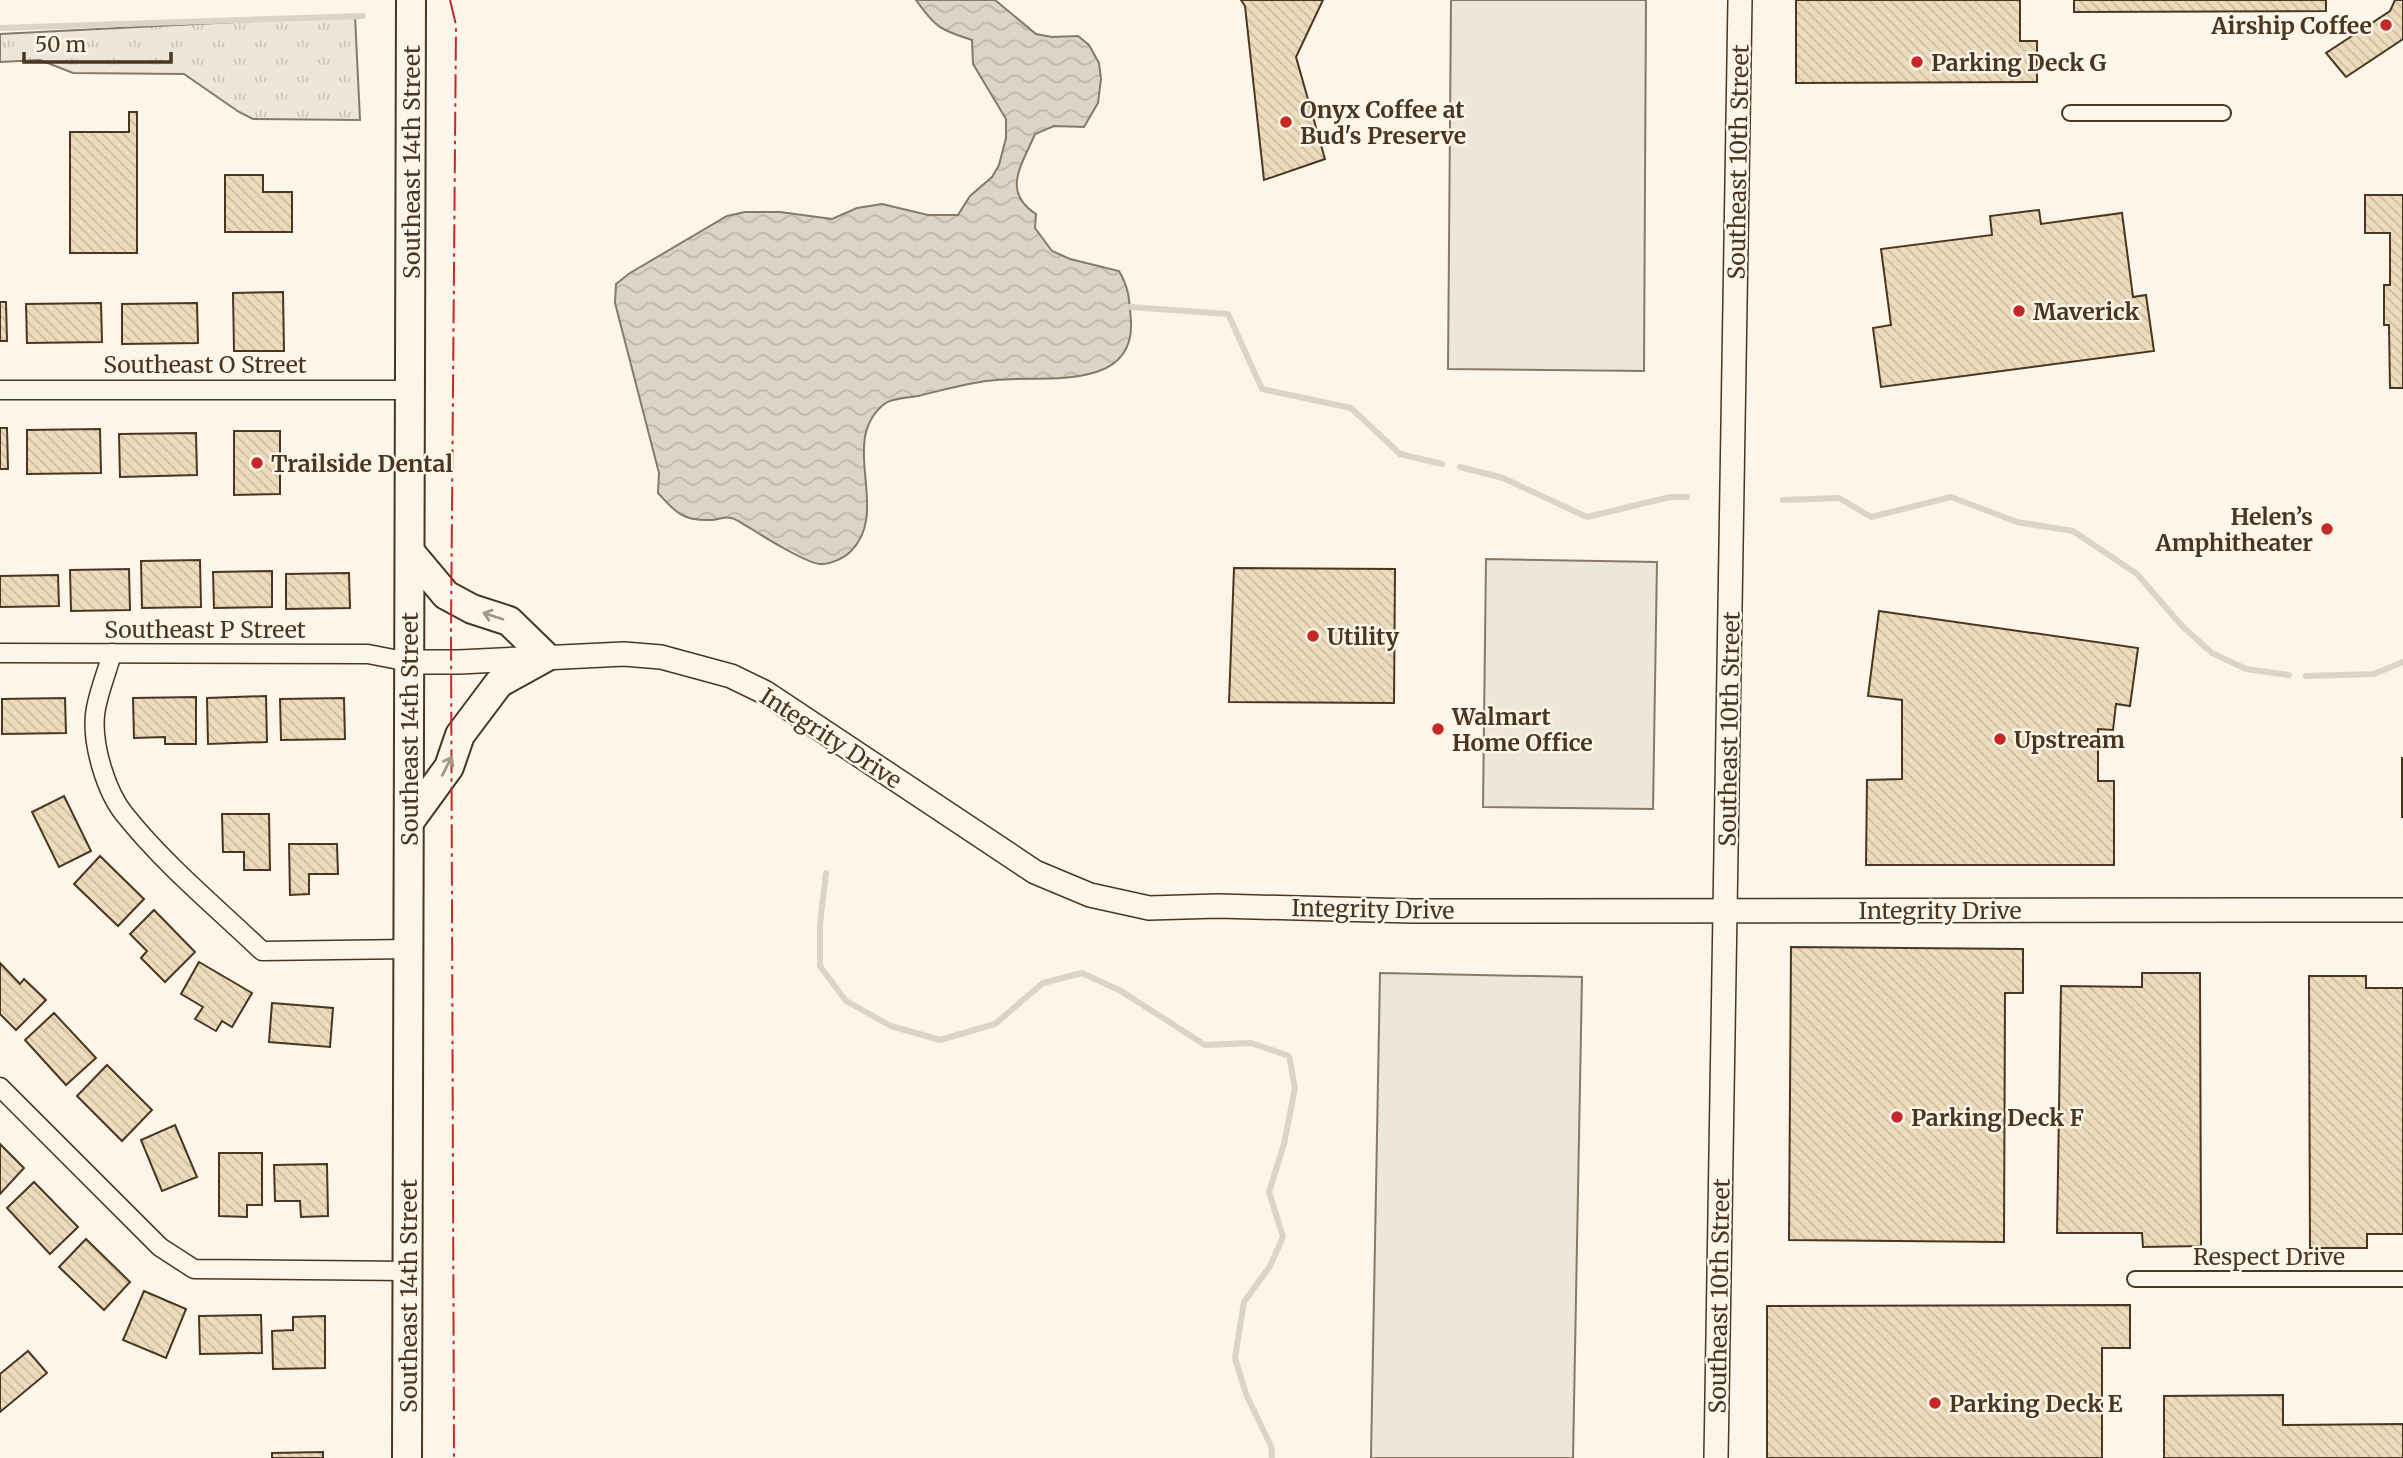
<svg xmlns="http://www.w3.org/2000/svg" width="2403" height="1458" font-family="Merriweather,serif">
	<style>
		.park { fill: url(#park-tufts); stroke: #887966; stroke-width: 2 }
		.parking { fill: #ede7d9; stroke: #887966; stroke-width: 2 }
		.water { fill: url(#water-waves); stroke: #887966; stroke-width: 2 }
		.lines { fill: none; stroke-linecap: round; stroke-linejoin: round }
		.stream { stroke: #dcd4c6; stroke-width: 6 }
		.building { fill: url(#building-back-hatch); stroke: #4a3520; stroke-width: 2 }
		.pedestrian-casing { stroke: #4a3520; stroke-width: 18 }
		.minor-casing { stroke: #4a3520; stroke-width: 21 }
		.tertiary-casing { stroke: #4a3520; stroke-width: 26 }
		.primary-casing { stroke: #4a3520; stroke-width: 32 }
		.pedestrian { stroke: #fbf6e9; stroke-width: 14 }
		.minor { stroke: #fbf6e9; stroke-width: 18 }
		.tertiary { stroke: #fbf6e9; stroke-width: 23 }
		.primary { stroke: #fbf6e9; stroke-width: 28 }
		.power { stroke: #c62828; stroke-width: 2; stroke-dasharray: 24 5 3.5 5; stroke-linecap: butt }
		.oneway { stroke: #a29684 }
		.poi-dot { fill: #c62828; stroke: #fbf6e9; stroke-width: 2.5 }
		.labels { text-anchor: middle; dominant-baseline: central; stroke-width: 5; stroke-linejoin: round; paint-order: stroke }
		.poi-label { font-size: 23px; font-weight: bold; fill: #4a3520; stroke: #fbf6e9; text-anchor: start }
		.street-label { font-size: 23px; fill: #4a3520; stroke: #fbf6e9 }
	</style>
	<defs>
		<pattern id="park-tufts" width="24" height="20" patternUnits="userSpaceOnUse" patternTransform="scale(1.75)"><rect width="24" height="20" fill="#ede6d9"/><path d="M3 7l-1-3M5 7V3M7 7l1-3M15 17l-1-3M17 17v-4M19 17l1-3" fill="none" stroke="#cdc6ba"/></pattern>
		<pattern id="water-waves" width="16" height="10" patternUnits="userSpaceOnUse" patternTransform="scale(1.75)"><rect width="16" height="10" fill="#dcd4c6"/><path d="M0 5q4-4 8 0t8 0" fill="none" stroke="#beb7aa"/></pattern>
		<pattern id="building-back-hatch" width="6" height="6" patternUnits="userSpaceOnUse" patternTransform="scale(1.75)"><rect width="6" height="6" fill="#ecdcbc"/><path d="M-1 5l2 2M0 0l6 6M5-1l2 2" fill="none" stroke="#ccbda1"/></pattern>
	</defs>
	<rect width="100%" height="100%" fill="#fbf6e9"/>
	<polygon class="park" points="355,16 360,120 253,119 239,112 184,74 73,73 40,60 0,62 0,34"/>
	<g class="parking">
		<polygon points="1451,0 1646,0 1644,371 1448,369"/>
		<polygon points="1486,559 1657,562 1653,809 1483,807"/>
		<polygon points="1380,973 1582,977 1573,1458 1371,1458"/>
	</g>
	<path class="water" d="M916,0h79l41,34 16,3 26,-1 11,9 10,18 2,16 -3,24 -14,24 -30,-1 -19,8c-13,31 -34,57 1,80l-1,14 17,23 18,8 49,12c11,19 10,29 12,50 4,72 -90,54 -135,59 -26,2 -53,10 -78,16 -10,2 -28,2 -35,9 -45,38 9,107 -33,147 -6,6 -21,13 -30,12 -14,-1 -56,-27 -70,-36 -6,-3 -13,-9 -19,-10 -5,-2 -14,2 -20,2 -28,1 -36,-8 -53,-27l1,-20 -44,-170 1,-19 14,-11 97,-57 18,-4h35l52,7 25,-11 25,-4 46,11h30l12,-19 22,-19 7,-12 7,-27v-19l-33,-55 -1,-24c-32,-10 -37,-13 -56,-40z"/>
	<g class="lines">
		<g class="stream">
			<polyline points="0,28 363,16"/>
			<polyline points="1130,307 1228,314 1262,389 1351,408 1400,454 1442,464"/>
			<polyline points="1460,467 1503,478 1587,517 1670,497 1687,497"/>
			<polyline points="1783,500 1839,498 1871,517 1951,497 2017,522 2073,531 2137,574 2182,626 2212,653 2246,669 2289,675"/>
			<polyline points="2306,676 2374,674 2403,662"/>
			<polyline points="826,873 820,924 820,966 846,1001 891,1026 940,1040 995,1024 1043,983 1082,973 1121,991 1205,1045 1251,1043 1289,1056 1295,1088 1284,1144 1269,1192 1283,1237 1270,1266 1244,1302 1235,1358 1246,1394 1271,1446 1272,1458"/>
		</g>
	</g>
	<g class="building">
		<polygon points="1241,0 1323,0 1296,57 1325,159 1264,180 1245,6"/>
		<polygon points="1796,0 2020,0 2020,41 2037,41 2037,82 1796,83"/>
		<polygon points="2074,0 2326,0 2326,11 2074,12"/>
		<polygon points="2395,0 2403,0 2403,39 2346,77 2326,53 2390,11"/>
		<polygon points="129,112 137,112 137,253 70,253 70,132 129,132"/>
		<polygon points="225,175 263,175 263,192 292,192 292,232 225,232"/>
		<polygon points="2365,195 2403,195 2403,388 2390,388 2389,325 2384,325 2384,285 2390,285 2390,233 2365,233"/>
		<polygon points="2039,210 2041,224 2122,213 2133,297 2146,295 2154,351 1881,387 1873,328 1891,325 1881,249 1992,235 1990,216"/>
		<polygon points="283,292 284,351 234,351 233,293"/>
		<polygon points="0,302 6,302 7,341 0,341"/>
		<polygon points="101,303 102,342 27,343 26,304"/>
		<polygon points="197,303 198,343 122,344 122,304"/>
		<polygon points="0,428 7,428 8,469 0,469"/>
		<polygon points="100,429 101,473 27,474 27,430"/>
		<polygon points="234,431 280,431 280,494 234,495"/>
		<polygon points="196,433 197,475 120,477 119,434"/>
		<polygon points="200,560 201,607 142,608 141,561"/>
		<polygon points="1234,568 1395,569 1394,703 1229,702"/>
		<polygon points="129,569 130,610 71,611 70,570"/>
		<polygon points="272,571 272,607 214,608 213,572"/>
		<polygon points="349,573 350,608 286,609 286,574"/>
		<polygon points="58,575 59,606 0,607 0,576"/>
		<polygon points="1879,611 2138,648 2130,706 2116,704 2113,730 2098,729 2098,781 2114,781 2114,865 1866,865 1867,780 1902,779 1902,700 1868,696"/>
		<polygon points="266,696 267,742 208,744 207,698"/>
		<polygon points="196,697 196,744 165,744 165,737 134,738 133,698"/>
		<polygon points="65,698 66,733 2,734 2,699"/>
		<polygon points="344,698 345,739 281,740 280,699"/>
		<rect x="2402" y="758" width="1" height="59"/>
		<polygon points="64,796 91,851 59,867 32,812"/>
		<polygon points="222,814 269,814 270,870 244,870 244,852 223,852"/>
		<polygon points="289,844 337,844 338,874 309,874 309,894 290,895"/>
		<polygon points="100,856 144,899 118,926 74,884"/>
		<polygon points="154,910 195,952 165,982 141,958 147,951 130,934"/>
		<polygon points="1791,947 2023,949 2023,993 2005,993 2004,1242 1789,1240"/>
		<polygon points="199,962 252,993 232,1027 222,1021 216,1031 195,1019 203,1007 181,994"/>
		<polygon points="0,963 20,984 24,979 46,1000 16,1030 0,1014"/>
		<polygon points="2142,973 2200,973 2201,1246 2143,1247 2142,1233 2057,1233 2061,986 2142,987"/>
		<polygon points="2309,976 2366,976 2366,988 2403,988 2403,1234 2367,1234 2367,1248 2310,1248"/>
		<polygon points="272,1003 333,1008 330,1047 269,1042"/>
		<polygon points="54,1013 96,1058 66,1085 25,1040"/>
		<polygon points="107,1065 152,1110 122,1141 77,1096"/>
		<polygon points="175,1125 197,1177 162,1191 141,1140"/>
		<polygon points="0,1144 24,1168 0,1194"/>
		<polygon points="219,1153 262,1153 262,1205 247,1205 247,1217 219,1216"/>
		<polygon points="327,1164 328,1216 301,1217 300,1201 275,1201 274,1165"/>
		<polygon points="34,1182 78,1227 50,1254 7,1208"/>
		<polygon points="86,1239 130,1282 104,1310 59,1267"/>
		<polygon points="144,1291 186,1309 166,1358 123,1340"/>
		<polygon points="2130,1305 2130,1348 2102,1348 2102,1458 1767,1458 1767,1306"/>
		<polygon points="261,1315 262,1353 200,1354 199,1316"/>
		<polygon points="325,1316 325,1368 273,1369 272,1331 293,1330 293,1317"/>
		<polygon points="28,1351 47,1373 0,1412 0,1374"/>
		<polygon points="2283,1395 2283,1425 2403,1424 2403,1458 2164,1458 2164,1396"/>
		<polygon points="323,1452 323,1458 272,1458 272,1453"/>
	</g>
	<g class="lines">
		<g class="pedestrian-casing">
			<g id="pedestrian">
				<polyline points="2070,113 2223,113"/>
				<polyline points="2135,1279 2403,1279"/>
			</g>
		</g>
		<g class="minor-casing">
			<g id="minor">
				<polyline points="0,390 410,390"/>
				<polyline points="0,653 368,654 409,662"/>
				<path d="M112,653c-5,20 -15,42 -17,62 -3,30 11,77 30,100 40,50 91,92 137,136l147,-2"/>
				<polyline points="0,1087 160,1247 194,1269 408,1271"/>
			</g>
		</g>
		<g class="tertiary-casing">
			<g id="tertiary">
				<polyline points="409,662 459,662 624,654 661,657 731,676 766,693 1035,872 1090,895 1149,908 1218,906 1412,911 2403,910"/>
				<polyline points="1716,1458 1740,0"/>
			</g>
		</g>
		<g class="primary-casing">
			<g id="primary">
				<polyline points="409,822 449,767 460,735 499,683 546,657 509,621 472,609 446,595 410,552"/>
				<polyline points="407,1458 411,0"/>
			</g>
		</g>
		<use href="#pedestrian" class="pedestrian"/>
		<use href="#minor" class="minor"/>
		<use href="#tertiary" class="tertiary"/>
		<use href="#primary" class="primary"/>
		<polyline class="power" points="450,0 456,25 451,630 454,1458"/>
	</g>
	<defs><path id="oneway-shaft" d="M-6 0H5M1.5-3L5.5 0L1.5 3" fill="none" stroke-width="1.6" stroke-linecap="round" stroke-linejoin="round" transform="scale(1.75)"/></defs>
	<g class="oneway">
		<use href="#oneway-shaft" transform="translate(493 616) rotate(-162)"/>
		<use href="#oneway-shaft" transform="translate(447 766) rotate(-63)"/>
	</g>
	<g class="poi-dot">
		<circle cx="2386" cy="25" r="7"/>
		<circle cx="1917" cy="62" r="7"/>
		<circle cx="1286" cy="122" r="7"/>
		<circle cx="2019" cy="311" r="7"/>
		<circle cx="257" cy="463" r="7"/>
		<circle cx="2327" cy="529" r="7"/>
		<circle cx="1313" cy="636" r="7"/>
		<circle cx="1438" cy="729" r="7"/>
		<circle cx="2000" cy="739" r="7"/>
		<circle cx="1897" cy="1117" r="7"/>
		<circle cx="1935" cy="1403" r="7"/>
	</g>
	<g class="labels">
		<g class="poi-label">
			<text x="2372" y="25" text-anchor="end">Airship Coffee</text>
			<text x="1931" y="62">Parking Deck G</text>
			<text x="1300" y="109">Onyx Coffee at<tspan x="1300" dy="26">Bud's Preserve</tspan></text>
			<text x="2033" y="311">Maverick</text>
			<text x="271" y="463">Trailside Dental</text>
			<text x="2313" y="516" text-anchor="end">Helen’s<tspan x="2313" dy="26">Amphitheater</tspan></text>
			<text x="1327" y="636">Utility</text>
			<text x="1452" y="716">Walmart<tspan x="1452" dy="26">Home Office</tspan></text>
			<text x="2014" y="739">Upstream</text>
			<text x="1911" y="1117">Parking Deck F</text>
			<text x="1949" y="1403">Parking Deck E</text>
		</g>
		<g class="street-label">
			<text transform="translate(411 162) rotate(-90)">Southeast 14th Street</text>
			<text transform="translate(1738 162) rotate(-89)">Southeast 10th Street</text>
			<text x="205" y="364">Southeast O Street</text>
			<text x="205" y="629">Southeast P Street</text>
			<text transform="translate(409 729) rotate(-90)">Southeast 14th Street</text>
			<text transform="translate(1729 729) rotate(-89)">Southeast 10th Street</text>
			<text transform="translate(831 738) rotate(33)">Integrity Drive</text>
			<text transform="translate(1373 909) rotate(1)">Integrity Drive</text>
			<text x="1940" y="910">Integrity Drive</text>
			<text x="2269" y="1256">Respect Drive</text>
			<text transform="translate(408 1296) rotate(-90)">Southeast 14th Street</text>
			<text transform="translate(1719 1296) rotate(-89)">Southeast 10th Street</text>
		</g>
	</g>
	<path d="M24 52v10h147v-10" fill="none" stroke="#4a3520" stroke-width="3.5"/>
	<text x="35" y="52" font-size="21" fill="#4a3520" stroke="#fbf6e9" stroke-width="5" paint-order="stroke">50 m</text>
</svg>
